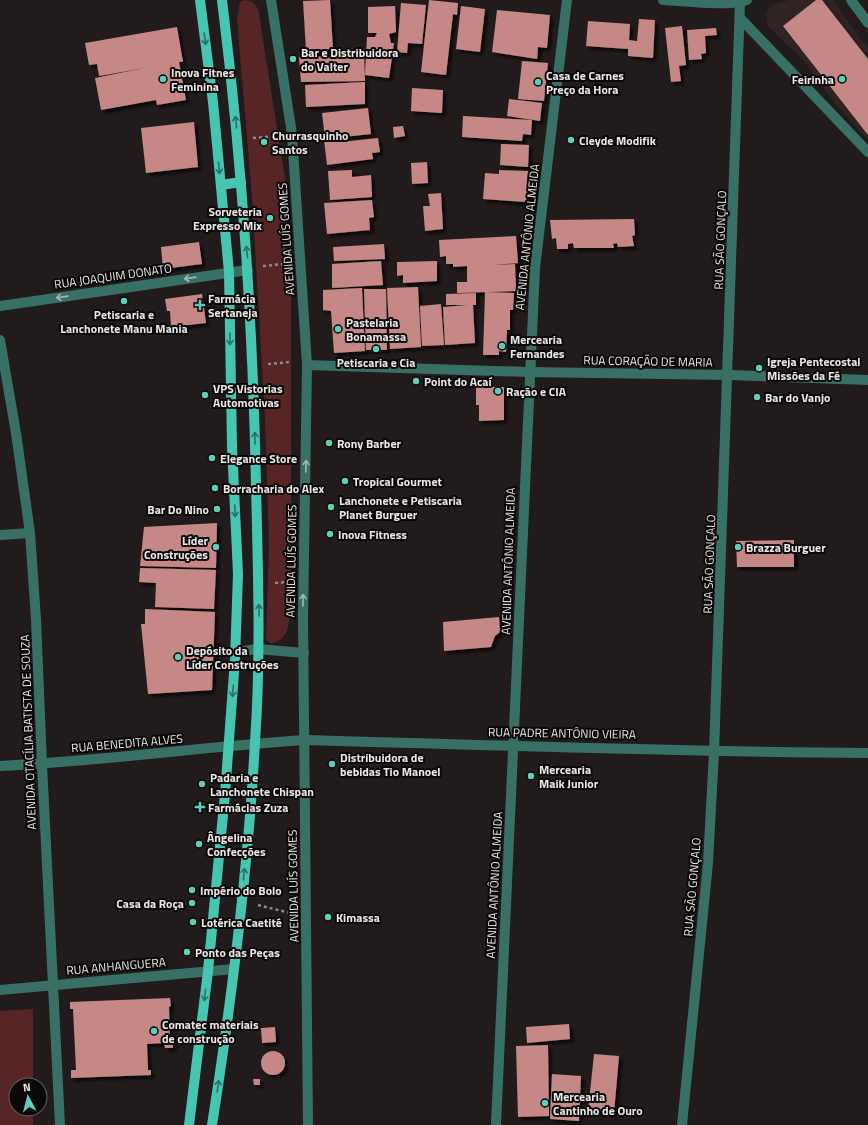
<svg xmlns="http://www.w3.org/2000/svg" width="868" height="1125" font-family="'Titillium Web',sans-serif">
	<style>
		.built { fill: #302323 }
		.green { fill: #572526 }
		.building { fill: #c58887; filter: url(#shadow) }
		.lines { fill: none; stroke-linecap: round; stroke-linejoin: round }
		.path { stroke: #8f8a8a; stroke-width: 2.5; stroke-dasharray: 3 3; stroke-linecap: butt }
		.minor { stroke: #397066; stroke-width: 10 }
		.major { stroke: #46c5b0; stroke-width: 10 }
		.oneway { stroke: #2b7064 }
		.oneway2 { stroke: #a4b7b3 }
		.poi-dot { fill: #5cceba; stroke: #090707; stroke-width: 1.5 }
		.labels { text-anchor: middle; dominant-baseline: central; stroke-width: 4; stroke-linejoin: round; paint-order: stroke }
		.poi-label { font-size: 12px; font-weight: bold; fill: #ece7e7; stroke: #090707; text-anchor: start }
		.street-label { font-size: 12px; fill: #ece7e7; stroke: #090707 }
	</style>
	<defs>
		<filter id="shadow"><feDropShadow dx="3.5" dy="3.5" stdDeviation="1" flood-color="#0009"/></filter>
	</defs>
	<rect width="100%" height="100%" fill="#211b1b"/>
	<polygon class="built" points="789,0 833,0 868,49 868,140 828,95 806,63 768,26 766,13 771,5"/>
	<g class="green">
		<path d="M245,0c9,1 13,6 14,14l26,165 6,72v361c-4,17 -2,26 -20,32l-5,-5 3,-94 -4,-127 -13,-222 -15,-176 3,-18z"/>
		<polygon points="33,1009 33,1085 16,1085 16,1109 33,1109 33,1125 0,1125 0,1011"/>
	</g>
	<g class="building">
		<polygon points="330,0 333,49 306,50 303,1"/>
		<polygon points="429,0 458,3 457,15 453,14 446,75 421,72"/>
		<polygon points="816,0 822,0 868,59 868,135 783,26"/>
		<polygon points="401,3 426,5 422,44 408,43 407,53 397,52"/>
		<polygon points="395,6 396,32 389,34 391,43 394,43 389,78 365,75 367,37 375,37 377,33 368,33 368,7"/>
		<polygon points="461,6 485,9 480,52 456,49"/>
		<polygon points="497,10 550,15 547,48 538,47 537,59 492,52"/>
		<polygon points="639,19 655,20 653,58 628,56 628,49 586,46 588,21 630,24 629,40 637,41"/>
		<polygon points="682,26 686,65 679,66 681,81 671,82 665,28"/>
		<polygon points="177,27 183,62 179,62 186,100 157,105 156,100 101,110 95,78 145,68 99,76 97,64 89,65 85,43"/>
		<polygon points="716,28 717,35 705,36 706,53 701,54 702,59 689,60 687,30"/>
		<polygon points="364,55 365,81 301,82 299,57"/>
		<polygon points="522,61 548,63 544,101 518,99"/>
		<polygon points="365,82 365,104 306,107 305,85"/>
		<polygon points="412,88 443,90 442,113 411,111"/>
		<polygon points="509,99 542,103 540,121 507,116"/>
		<polygon points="368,108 371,134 325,139 322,113"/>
		<polygon points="463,116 532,120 531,135 523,134 522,141 462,137"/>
		<polygon points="194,122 198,167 146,173 141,128"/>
		<polygon points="403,126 405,136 394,138 393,127"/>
		<polygon points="340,138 341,142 378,138 380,152 372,153 373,159 327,165 324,140"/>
		<polygon points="501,144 529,145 528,167 500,165"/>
		<polygon points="427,162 428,183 412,184 411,163"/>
		<polygon points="352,170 352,177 371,175 372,197 330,200 328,171"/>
		<polygon points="499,170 528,171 526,202 483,199 485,173 499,174"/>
		<polygon points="441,193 443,229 425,231 423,206 430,206 428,194"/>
		<polygon points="372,200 374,217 369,218 370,230 327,234 324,203"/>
		<polygon points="634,219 635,235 632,236 634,246 618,247 617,243 613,244 614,248 574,248 573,243 568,244 568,249 557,249 556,238 552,239 550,220"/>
		<polygon points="516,236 518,263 492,265 515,264 516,291 457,293 457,282 467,282 467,266 453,267 453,264 446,264 446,256 440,257 439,240"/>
		<polygon points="199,242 202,264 163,269 161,247"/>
		<polygon points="384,244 385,259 334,261 333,247"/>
		<polygon points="381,261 383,285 332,288 332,264"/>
		<polygon points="437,261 437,281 403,283 403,275 397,276 397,262"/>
		<polygon points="418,287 421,347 390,349 387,288"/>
		<polygon points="362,288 365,351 334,353 331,311 323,310 323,290"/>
		<polygon points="364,289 386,289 387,350 366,350"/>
		<polygon points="485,292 514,293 513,310 510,310 510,330 507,330 506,352 499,351 499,355 483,355"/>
		<polygon points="476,293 476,305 473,305 475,343 445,345 443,307 468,305 446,305 446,294"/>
		<polygon points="202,294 206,323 171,327 170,311 167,311 165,299"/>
		<polygon points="441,304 444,345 422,346 420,306"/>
		<polygon points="476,387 504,387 504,420 479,421 479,405 476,405"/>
		<polygon points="217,523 216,568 140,566 144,527"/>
		<polygon points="794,540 794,567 737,567 736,541"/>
		<polygon points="140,568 216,570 214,609 155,607 156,583 139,582"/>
		<polygon points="145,609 215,612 212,690 148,694 141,624 145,624"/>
		<polygon points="499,617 500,632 495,636 491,647 444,651 443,622"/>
		<polygon points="170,998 171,1006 169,1007 170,1041 173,1041 173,1048 165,1048 164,1043 147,1044 148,1070 151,1070 151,1075 71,1078 71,1070 76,1070 73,1009 70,1009 70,1002"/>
		<polygon points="569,1024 570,1039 527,1043 526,1027"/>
		<polygon points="275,1027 276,1042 262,1043 261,1028"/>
		<polygon points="548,1045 549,1116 518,1117 516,1046"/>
		<circle cx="273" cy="1063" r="12"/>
		<polygon points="594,1054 619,1056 614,1113 588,1111"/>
		<polygon points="552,1074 581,1076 579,1121 550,1119"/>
		<polygon points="253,1079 260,1079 260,1085 254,1085"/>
	</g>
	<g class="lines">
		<g class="path">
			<polyline points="253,138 276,136"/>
			<polyline points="263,266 284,264"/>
			<polyline points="268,364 290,362"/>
			<polyline points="275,583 288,582"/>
			<polyline points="258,905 290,913"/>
		</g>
		<g class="minor">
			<polyline points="271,0 292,134 307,365 303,618 308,1125"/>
			<path d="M663,0c23,1 63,7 84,0"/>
			<polyline points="851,0 868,23"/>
			<polyline points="740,18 868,152"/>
			<polyline points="0,306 248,270"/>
			<polyline points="0,340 16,433 30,533 36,619 42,764 60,1125"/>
			<polyline points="307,365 529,372 729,375 868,380"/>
			<polyline points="0,535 30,533"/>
			<polyline points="235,652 258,649 304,653"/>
			<path d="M0,766c102,-5 203,-19 304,-26 188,5 376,12 564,13"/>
			<polyline points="0,990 234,969"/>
			<polyline points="496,1125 535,268 567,0"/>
			<polyline points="682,1125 708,863 714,752 740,2"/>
		</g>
		<g class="major">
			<polyline points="221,185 241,182"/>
			<polyline points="189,1125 208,971 225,794 235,659 238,574 232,446 229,272 213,102 200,0"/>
			<path d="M212,1125c20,-127 36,-255 43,-383 6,-85 3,-170 1,-256 -3,-162 -14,-324 -34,-486"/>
		</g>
	</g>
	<defs><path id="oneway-shaft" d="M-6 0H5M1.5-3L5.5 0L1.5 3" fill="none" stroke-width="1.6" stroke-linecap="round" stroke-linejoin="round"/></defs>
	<g class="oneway">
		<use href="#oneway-shaft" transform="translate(205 39) rotate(82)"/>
		<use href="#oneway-shaft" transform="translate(236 122) rotate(-95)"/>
		<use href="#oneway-shaft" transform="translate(219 168) rotate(85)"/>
		<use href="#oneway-shaft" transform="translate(247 252) rotate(-95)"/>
		<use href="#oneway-shaft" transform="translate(230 339) rotate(89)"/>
		<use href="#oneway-shaft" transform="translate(255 438) rotate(-91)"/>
		<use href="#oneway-shaft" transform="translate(235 511) rotate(88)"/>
		<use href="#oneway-shaft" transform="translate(259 610) rotate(-91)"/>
		<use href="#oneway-shaft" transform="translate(233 691) rotate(94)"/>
		<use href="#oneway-shaft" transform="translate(244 874) rotate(-85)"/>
		<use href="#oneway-shaft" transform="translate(205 995) rotate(96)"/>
		<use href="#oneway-shaft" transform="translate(218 1086) rotate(-82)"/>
	</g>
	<g class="oneway2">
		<use href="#oneway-shaft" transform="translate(190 278) rotate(172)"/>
		<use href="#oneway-shaft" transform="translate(62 297) rotate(172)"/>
		<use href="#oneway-shaft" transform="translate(306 466) rotate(-88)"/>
		<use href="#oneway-shaft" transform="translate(303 600) rotate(-89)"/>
	</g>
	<g class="poi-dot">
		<circle cx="293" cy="59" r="4"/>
		<circle cx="163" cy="79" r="4"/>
		<circle cx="842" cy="79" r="4"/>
		<circle cx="538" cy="82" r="4"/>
		<circle cx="571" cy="140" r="4"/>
		<circle cx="264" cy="142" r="4"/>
		<circle cx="270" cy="218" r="4"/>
		<circle cx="124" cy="301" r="4"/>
		<path d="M198 299h4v4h4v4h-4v4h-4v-4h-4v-4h4z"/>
		<circle cx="338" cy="329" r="4"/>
		<circle cx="502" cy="346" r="4"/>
		<circle cx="376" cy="349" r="4"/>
		<circle cx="759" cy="368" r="4"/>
		<circle cx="416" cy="381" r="4"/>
		<circle cx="498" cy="391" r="4"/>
		<circle cx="205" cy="395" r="4"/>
		<circle cx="757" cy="397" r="4"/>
		<circle cx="329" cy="443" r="4"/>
		<circle cx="212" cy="458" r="4"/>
		<circle cx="345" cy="481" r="4"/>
		<circle cx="215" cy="488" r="4"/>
		<circle cx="331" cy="507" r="4"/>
		<circle cx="217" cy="509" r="4"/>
		<circle cx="330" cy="534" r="4"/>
		<circle cx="216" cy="547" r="4"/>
		<circle cx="738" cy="547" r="4"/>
		<circle cx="178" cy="657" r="4"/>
		<circle cx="332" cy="764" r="4"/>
		<circle cx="531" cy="776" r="4"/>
		<circle cx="202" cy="784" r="4"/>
		<path d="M198 801h4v4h4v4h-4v4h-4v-4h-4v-4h4z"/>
		<circle cx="199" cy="844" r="4"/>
		<circle cx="192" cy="890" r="4"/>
		<circle cx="192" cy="903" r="4"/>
		<circle cx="328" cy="917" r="4"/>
		<circle cx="193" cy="922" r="4"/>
		<circle cx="187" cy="952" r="4"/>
		<circle cx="154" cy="1031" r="4"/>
		<circle cx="545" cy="1103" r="4"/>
	</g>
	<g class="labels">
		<g class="poi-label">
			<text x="301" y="52">Bar e Distribuidora<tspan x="301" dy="14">do Valter</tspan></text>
			<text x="171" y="72">Inova Fitnes<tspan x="171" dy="14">Feminina</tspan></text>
			<text x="546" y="75">Casa de Carnes<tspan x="546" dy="14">Preço da Hora</tspan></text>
			<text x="834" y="79" text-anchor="end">Feirinha</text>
			<text x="272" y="135">Churrasquinho<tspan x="272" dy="14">Santos</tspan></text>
			<text x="579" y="140">Cleyde Modifik</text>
			<text x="262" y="211" text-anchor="end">Sorveteria<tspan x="262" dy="14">Expresso Mix</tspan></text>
			<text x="208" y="298">Farmácia<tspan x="208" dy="14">Sertaneja</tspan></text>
			<text x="124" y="314" text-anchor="middle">Petiscaria e<tspan x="124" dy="14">Lanchonete Manu Mania</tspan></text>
			<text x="346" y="322">Pastelaria<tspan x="346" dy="14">Bonamassa</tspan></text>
			<text x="510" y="339">Mercearia<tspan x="510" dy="14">Fernandes</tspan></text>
			<text x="767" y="361">Igreja Pentecostal<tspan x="767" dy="14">Missões da Fé</tspan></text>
			<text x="376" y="362" text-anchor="middle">Petiscaria e Cia</text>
			<text x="424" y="381">Point do Acaí</text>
			<text x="213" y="388">VPS Vistorias<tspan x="213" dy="14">Automotivas</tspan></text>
			<text x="506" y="391">Ração e CIA</text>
			<text x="765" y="397">Bar do Vanjo</text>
			<text x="337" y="443">Rony Barber</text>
			<text x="220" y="458">Elegance Store</text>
			<text x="353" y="481">Tropical Gourmet</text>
			<text x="223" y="488">Borracharia do Alex</text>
			<text x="339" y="500">Lanchonete e Petiscaria<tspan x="339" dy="14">Planet Burguer</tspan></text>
			<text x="209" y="509" text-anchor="end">Bar Do Nino</text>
			<text x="338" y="534">Inova Fitness</text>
			<text x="208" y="540" text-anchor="end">Líder<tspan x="208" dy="14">Construções</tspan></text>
			<text x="746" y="547">Brazza Burguer</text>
			<text x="186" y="650">Depósito da<tspan x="186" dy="14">Líder Construções</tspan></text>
			<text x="340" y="757">Distribuidora de<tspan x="340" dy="14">bebidas Tio Manoel</tspan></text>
			<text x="539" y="769">Mercearia<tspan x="539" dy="14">Maik Junior</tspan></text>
			<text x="210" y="777">Padaria e<tspan x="210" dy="14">Lanchonete Chispan</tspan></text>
			<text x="208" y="807">Farmácias Zuza</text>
			<text x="207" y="837">Ângelina<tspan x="207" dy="14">Confecções</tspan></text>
			<text x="200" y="890">Império do Bolo</text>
			<text x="184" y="903" text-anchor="end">Casa da Roça</text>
			<text x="336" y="917">Kimassa</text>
			<text x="201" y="922">Lotérica Caetité</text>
			<text x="195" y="952">Ponto das Peças</text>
			<text x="162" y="1024">Comatec materiais<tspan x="162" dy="14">de construção</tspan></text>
			<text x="553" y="1096">Mercearia<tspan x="553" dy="14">Cantinho de Ouro</tspan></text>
		</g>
		<g class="street-label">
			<text transform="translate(527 237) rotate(-84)">AVENIDA ANTÔNIO ALMEIDA</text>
			<text transform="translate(286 239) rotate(-94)">AVENIDA LUÍS GOMES</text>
			<text transform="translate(720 240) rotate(-88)">RUA SÃO GONÇALO</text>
			<text transform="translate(113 276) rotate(-8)">RUA JOAQUIM DONATO</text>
			<text transform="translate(648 361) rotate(1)">RUA CORAÇÃO DE MARIA</text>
			<text transform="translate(291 561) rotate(-89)">AVENIDA LUÍS GOMES</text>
			<text transform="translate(508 561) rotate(-88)">AVENIDA ANTÔNIO ALMEIDA</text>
			<text transform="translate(709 564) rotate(-88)">RUA SÃO GONÇALO</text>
			<text transform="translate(28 732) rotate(-92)">AVENIDA OTACÍLIA BATISTA DE SOUZA</text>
			<text transform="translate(562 733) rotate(1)">RUA PADRE ANTÔNIO VIEIRA</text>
			<text transform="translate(127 743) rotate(-5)">RUA BENEDITA ALVES</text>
			<text transform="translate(494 885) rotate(-87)">AVENIDA ANTÔNIO ALMEIDA</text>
			<text transform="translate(293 886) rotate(-91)">AVENIDA LUÍS GOMES</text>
			<text transform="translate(692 887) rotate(-85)">RUA SÃO GONÇALO</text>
			<text transform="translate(116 966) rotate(-5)">RUA ANHANGUERA</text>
		</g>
	</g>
	<g transform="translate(28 1097) rotate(353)"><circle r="19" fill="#090707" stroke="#646161"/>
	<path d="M0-3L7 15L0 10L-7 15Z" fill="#5cceba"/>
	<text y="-6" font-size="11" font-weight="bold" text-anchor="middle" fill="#ece7e7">N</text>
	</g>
</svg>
